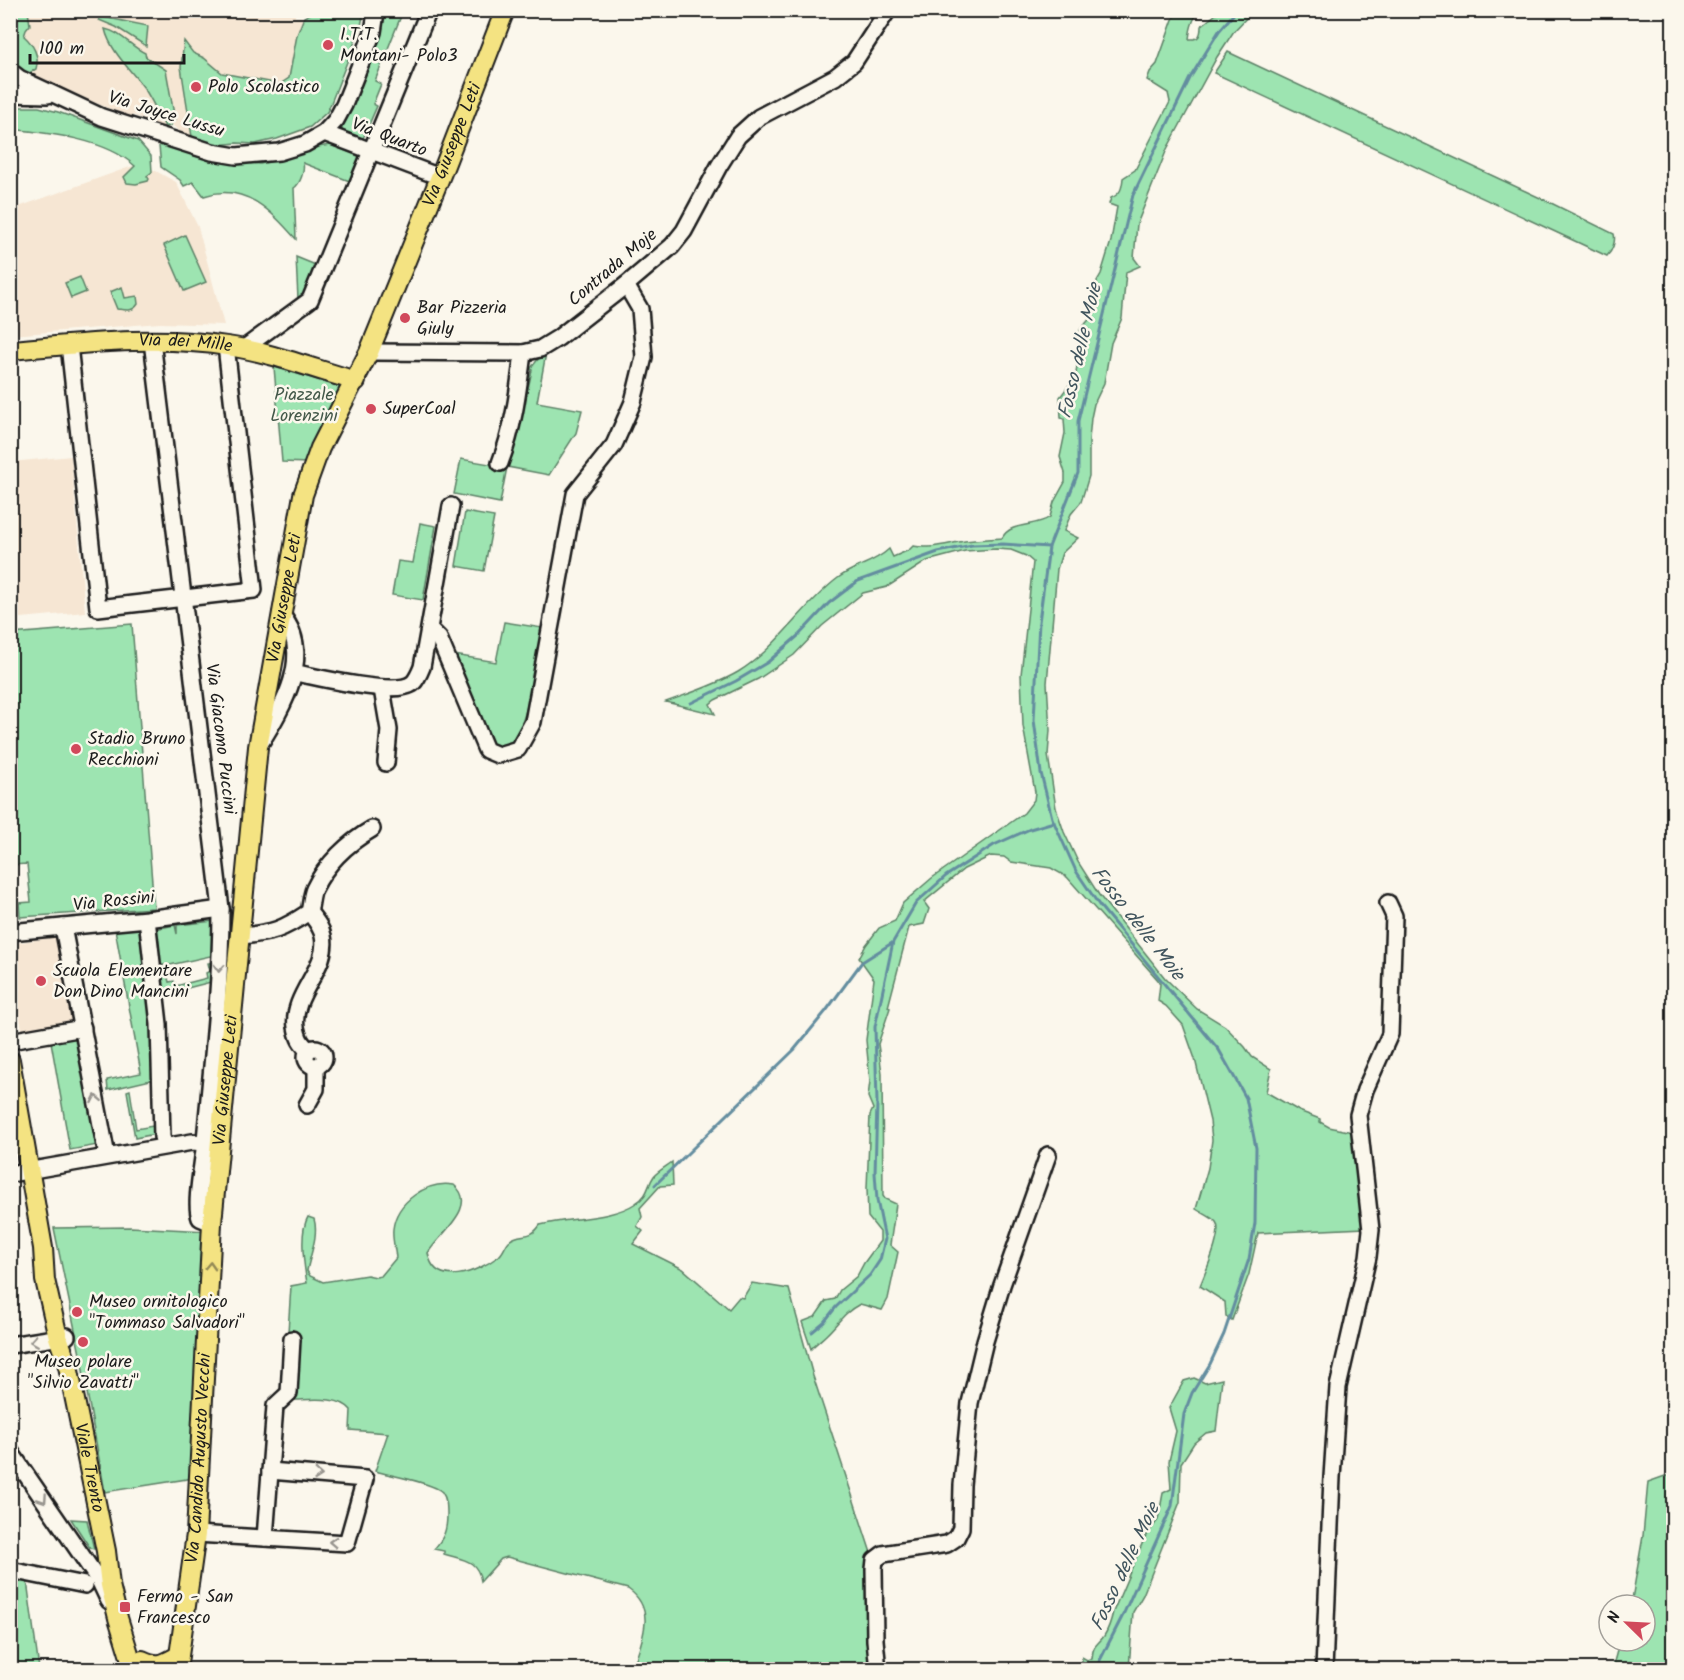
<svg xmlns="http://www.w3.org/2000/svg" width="1684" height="1680" font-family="Kalam,sans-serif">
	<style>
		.built { fill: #f6e6d3 }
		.green { fill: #9de4b1; stroke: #5c8066; stroke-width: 1.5 }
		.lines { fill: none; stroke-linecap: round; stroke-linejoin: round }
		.stream { stroke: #648d9f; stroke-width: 3 }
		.minor-casing { stroke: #1c1c1c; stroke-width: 20 }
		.major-casing { stroke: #1c1c1c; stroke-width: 22 }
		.minor { stroke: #fbf7ec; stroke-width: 15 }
		.major { stroke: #f4e382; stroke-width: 18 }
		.oneway { stroke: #97948e }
		.oneway2 { stroke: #938954 }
		.poi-dot { fill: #d1495b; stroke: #fbf7ec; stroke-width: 2 }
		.labels { text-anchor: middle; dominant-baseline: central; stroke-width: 5; stroke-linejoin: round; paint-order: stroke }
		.poi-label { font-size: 18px; fill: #1c1c1c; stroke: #fbf7ec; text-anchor: start }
		.street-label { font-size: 18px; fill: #1c1c1c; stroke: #fbf7ec }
		.park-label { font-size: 18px; fill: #435849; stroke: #fbf7ec }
		.water-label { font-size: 20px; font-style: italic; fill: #40545d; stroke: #fbf7ec }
	</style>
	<rect width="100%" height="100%" fill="#fbf7ec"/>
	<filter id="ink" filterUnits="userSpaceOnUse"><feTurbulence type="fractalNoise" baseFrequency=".0167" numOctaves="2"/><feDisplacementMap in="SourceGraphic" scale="12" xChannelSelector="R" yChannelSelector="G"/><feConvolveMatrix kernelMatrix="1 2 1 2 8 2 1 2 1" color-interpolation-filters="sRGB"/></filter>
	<g filter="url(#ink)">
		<g class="built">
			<polygon points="295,10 295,17 304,17 316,11 364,11 364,14 361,26 331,103 327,112 319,120 304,131 295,134 249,144 237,143 217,145 184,135 172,125 164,129 134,115 129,117 96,103 82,101 16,69 11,63 10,11"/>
			<polygon points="141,163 176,182 198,227 224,325 160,323 12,335 10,210"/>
			<polygon points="71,456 85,612 11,619 11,462"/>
			<polygon points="60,936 74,1021 22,1030 16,992 20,991 19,984 15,984 11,959 10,944"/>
		</g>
		<g class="green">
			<path d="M10,11h18l2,14 -4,5 -2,6c9,8 16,20 12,33l-8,5 -7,-2 -10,-9z"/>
			<polygon points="316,11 364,11 361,26 331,103 327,112 310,127 277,139 255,144 237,143 217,145 192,137 181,67 184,41 193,53 204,58 222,73 280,84 289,78 297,35 304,17"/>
			<polygon points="381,11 403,11 375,81 381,84 373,104 377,106 361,143 344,134 341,126 347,115 381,28"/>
			<path d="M1176,11h24c-7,6 -10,19 -11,28 10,1 12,-4 12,-13l19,-15h33l-19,20 -17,26 -50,92 -30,75 -3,34 6,8 -14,6 -4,46 -11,25 -7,40 -10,21 -3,14 -2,22v36l-8,26 -10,12 -7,17 14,7 -16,15 -5,16 -10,114 3,47 -2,25 8,53 8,24 14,30 21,33 66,83 32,31 28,17 20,21 7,10 19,12 -5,23 33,19 21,8v3l9,5 24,5 12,96 -107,5 -9,41 -17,46 -6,-4 -1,-14 -25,-16c4,-11 24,-54 16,-64 -4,-5 -14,-9 -20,-13l12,-41 4,-28 -2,-19 -15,-62 -12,-34 -17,-19 -8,-5 2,-17 -2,-4 -91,-103 -16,-9 -40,-6 -7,-5 -13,-1 -27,13 -40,33 5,7 -5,15 -15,3 -21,80 2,1 -12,36 4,29 1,123 2,3 11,5 -6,41 8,7 -10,47 -6,11 -22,-6c-17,9 -21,19 -34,31 -5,5 -10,8 -15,14l-9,-27 13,-5 11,-16 9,-2 5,-9 17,-14 7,-13 16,-22v-9l-12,-15 -1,-29 3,-73 3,-6 -5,-12 2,-16 -4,-41 8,-61 -15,-21 7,-13 13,-17 16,-7 8,-18 29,-25 92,-65 10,-13 1,-8 -12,-66 -2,-51 12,-113 -7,-6 -15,-6 -15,-1 -31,2 -38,10 -40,26 -24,6 -41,33 -28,29 -36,24 -43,21 -5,4 5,10 -49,-12c24,-9 50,-17 72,-30 40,-24 64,-67 100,-94 17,-13 35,-14 51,-29l4,8 16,-7 4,-4c16,3 30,-1 46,-4 14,-3 29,-3 43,-4 9,-17 33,-10 48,-21l4,-15 11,-20v-9l-5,-16 5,-24 -1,-14 -3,-1 -1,-21 16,-21c0,-12 7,-38 4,-46l14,-16 3,-33 4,-7 10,-33 6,-34 -8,-3 2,-6c10,-4 11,-10 12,-20l12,-8 35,-68 -2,-9 -21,-13 3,-8 7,-8z"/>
			<polygon points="98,16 148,26 146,46 116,27 99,20"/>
			<path d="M105,29c16,3 26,18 40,24l1,4 20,13 9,50h-3l-1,5 -5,2 -2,-2c-6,-12 -12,-25 -20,-37 -13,-18 -34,-37 -39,-59z"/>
			<path d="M1228,52l323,151 63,31c2,8 -2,17 -7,22l-393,-183z"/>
			<path d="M11,107h28l19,5 80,29 13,15 1,16 -5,4 2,3 -1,2 -12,3 -9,-1 -3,-6 11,-11c-29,-27 -86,-33 -124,-37z"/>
			<path d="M162,141l74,20 24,3 48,-12 9,-5 14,-2 32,13 -11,24 -49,-19c2,8 -3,21 -9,25l2,51c-24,-27 -51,-57 -92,-43l-11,-14 -9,4 -4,-6 -19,-13 -2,-21z"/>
			<polygon points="185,235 206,282 184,291 164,245"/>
			<polygon points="296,257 318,266 305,295 298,299"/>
			<polygon points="80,277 86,292 71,298 65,283"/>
			<path d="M122,287l3,11 12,-2 1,8c-5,8 -12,6 -21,5l-7,-17z"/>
			<path d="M546,353l-9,49 45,8 -6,23 -27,42 -42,-8 -7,36 -46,-9 7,-35 40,7c16,-31 24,-62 31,-96l-1,-2 8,-10z"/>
			<polygon points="274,367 342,387 308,463 282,462"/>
			<polygon points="465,512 494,517 484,571 456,566"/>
			<polygon points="420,523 436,526 423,600 392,595 398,561 413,563"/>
			<path d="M504,622l39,6c-3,17 -7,34 -10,51 -5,24 -17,100 -52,52l-27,-76 42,7z"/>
			<polygon points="132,624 154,908 20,917 19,903 31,902 27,864 11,865 11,634"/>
			<polygon points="214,921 215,955 170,965 160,965 155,929 175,925 177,934 177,925"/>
			<polygon points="141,926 153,1000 155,1079 108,1090 107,1080 141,1073 115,929"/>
			<polygon points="215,962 215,981 164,994 161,971 166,970 169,982 174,981 176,986 207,978 206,973 210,971 208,963"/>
			<polygon points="78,1031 98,1145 70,1150 50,1036"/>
			<polygon points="130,1090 136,1129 159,1125 155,1134 135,1138 127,1091"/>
			<path d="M672,1162l1,23 -13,1 -20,22 2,9 -5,9 6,5 -10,13 50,25 46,40 10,-12 4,1 9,-15 37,6 24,87 60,183 3,110h-243c8,-28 25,-59 -5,-80l-121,-32 -6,2 -20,22c-4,-22 -18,-21 -37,-27v-3l-10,-2c10,-11 13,-19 13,-34 0,-8 0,-16 -5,-23 -8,-9 -54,-17 -67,-21l13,-38 -38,-3 1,-20c-12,-15 -42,-10 -59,-10l3,-67 -7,-1 3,-46 16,-3c-3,-17 -8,-51 1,-66l6,2c5,16 -4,36 -7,52l3,5 13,6 44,-7 9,2 5,-1 15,-18c-1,-10 -4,-19 -3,-29 3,-27 34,-49 61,-44 26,21 -15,49 -26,68 7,37 50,19 71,3 5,-4 6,-11 10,-15 12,-10 21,0 31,-16 29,-8 71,-5 96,-22 13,-8 11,-17 18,-27 4,-5 13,-10 18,-14z"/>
			<polygon points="130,1227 207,1231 193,1478 105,1492 81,1359 54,1228"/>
			<path d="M1194,1378l11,5 17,-4 -6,52 -10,2 -12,10 -13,20 -1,39 -37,93 -10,17 -4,57h-47v-12l5,3 5,-2c1,-14 5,-12 12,-22 5,-8 7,-15 9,-24l32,-75 13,-17 5,-27 8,-4 -2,-28 7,-30 -7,-23 15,-27z"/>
			<polygon points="1665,1476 1674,1476 1673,1669 1612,1669 1618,1647 1622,1641 1645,1641 1645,1605 1631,1605 1643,1536 1648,1482"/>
			<polygon points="71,1519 87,1520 94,1549 90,1548"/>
			<polygon points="10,1574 27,1581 39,1669 11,1669"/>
		</g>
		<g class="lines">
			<g class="stream">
				<polyline points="691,703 736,681 768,662 799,635 829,603 858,581 938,552 972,545 1003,544 1049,547"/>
				<polyline points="655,1185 794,1050 826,1011 862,962 892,943"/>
				<polyline points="812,1332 824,1322 836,1307 870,1275 880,1260 885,1239 877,1200 875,1173 877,1103 875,1027 893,942 916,903 946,876 994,845 1030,829 1054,822"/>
				<polyline points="1095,1670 1123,1615 1172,1506 1184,1414 1192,1393 1210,1364 1224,1334 1249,1259 1255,1223 1256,1148 1246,1098 1219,1050 1099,905 1076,871 1052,818 1041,773 1034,720 1039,622 1049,547 1078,473 1078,421 1133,195 1190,78 1219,31 1237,10"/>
			</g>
			<g class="minor-casing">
				<g id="minor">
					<polyline points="10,71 19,78 102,117 212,152 236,156 279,152 305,144 324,133 336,120 344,105 373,32 375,19 374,10"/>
					<polyline points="10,94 48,95"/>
					<polyline points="324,133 440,177"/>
					<path d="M152,341l69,568c0,77 -9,155 -16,231 -1,19 -11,63 -5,78l12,5"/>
					<polyline points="69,345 98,608 254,590 226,346"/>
					<polyline points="243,349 310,300 429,10"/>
					<polyline points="369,352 523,353 540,349 558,338 626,285 672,246 684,231 719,166 738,136 759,117 835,77 854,62 888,10"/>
					<path d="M500,463c14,-36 18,-71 23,-110"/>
					<polyline points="430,629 439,638 486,750 498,755 518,749 533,722 575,494 614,445 633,402 644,357 640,309 626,285"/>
					<path d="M296,673c22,4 100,24 117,10 4,-4 7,-11 9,-16l29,-161"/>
					<polyline points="382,689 389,730 386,763"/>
					<path d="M260,744c23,-37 55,-90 21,-130"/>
					<polyline points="147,919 159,1024 162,1137 165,1146"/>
					<polyline points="63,927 107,1156"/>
					<polyline points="10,932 147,919 221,909"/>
					<path d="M241,936c32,-3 41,-6 68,-24 2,-7 2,-16 5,-23 12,-25 34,-46 58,-60"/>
					<polyline points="10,1041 83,1028"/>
					<circle cx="315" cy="1057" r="9"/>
					<path d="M309,1050c-8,-6 -11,-12 -13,-23 -5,-33 34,-60 27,-91 -2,-10 -8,-16 -14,-24"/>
					<polyline points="307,1105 316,1089 316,1066"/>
					<polyline points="10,1174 192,1142 205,1143"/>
					<polyline points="10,1345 67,1336"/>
					<polyline points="10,1451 100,1582 109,1601"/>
					<polyline points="196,1534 347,1543 365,1479 270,1471"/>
					<polyline points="265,1538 275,1406 289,1393 292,1339"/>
					<polyline points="10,1570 85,1585"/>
					<polyline points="878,1670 875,1640 874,1569 875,1560 883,1554 947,1544 956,1538 961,1528 962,1485 970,1403 985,1341 1002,1285 1048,1155"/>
					<polyline points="1324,1670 1332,1477 1338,1387 1368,1257 1371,1230 1358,1115 1365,1090 1390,1034 1394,916 1388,903"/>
				</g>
			</g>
			<g class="major-casing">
				<g id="major">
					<path id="s1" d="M10,350c72,-6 145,-15 217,-4 43,6 87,23 129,35"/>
					<path id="s2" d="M10,1060l33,188 2,32 13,57 10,29 38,185 4,34 8,33 16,52"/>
					<path d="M142,1660c17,8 21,4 36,-4"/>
					<path id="s3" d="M177,1670l19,-136 16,-311 46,-476 45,-252 17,-47 49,-96 76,-187 60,-155"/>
				</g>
			</g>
			<use href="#minor" class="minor"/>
			<use href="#major" class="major"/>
		</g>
		<defs><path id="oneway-chevron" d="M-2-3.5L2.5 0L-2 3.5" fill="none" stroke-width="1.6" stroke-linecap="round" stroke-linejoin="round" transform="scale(1.5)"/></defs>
		<g class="oneway">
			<use href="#oneway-chevron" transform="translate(219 968) rotate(93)"/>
			<use href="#oneway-chevron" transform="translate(96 1099) rotate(-101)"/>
			<use href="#oneway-chevron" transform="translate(34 1341) rotate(171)"/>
			<use href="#oneway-chevron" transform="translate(318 1475) rotate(5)"/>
			<use href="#oneway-chevron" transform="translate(43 1499) rotate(56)"/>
			<use href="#oneway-chevron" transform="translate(333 1542) rotate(-177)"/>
		</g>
		<use class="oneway2" href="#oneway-chevron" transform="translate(210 1266) rotate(-87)"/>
	</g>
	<g class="poi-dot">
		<circle cx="328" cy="45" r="6"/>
		<circle cx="196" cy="87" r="6"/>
		<circle cx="405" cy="318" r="6"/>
		<circle cx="371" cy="409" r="6"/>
		<circle cx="76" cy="749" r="6"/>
		<circle cx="41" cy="981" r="6"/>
		<circle cx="77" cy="1312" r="6"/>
		<circle cx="83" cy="1342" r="6"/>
		<rect x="119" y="1601" width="12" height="12" rx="3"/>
	</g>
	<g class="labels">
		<g class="poi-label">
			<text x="340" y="35">I.T.T.<tspan x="340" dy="21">Montani- Polo3</tspan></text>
			<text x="208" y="87">Polo Scolastico</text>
			<text x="417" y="308">Bar Pizzeria<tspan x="417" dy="21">Giuly</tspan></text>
			<text x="383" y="409">SuperCoal</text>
			<text x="88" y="739">Stadio Bruno<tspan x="88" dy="21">Recchioni</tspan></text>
			<text x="53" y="971">Scuola Elementare<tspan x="53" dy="21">Don Dino Mancini</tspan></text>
			<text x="89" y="1302">Museo ornitologico<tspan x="89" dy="21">"Tommaso Salvadori"</tspan></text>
			<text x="83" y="1362" text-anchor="middle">Museo polare<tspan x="83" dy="21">"Silvio Zavatti"</tspan></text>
			<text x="137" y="1597">Fermo - San<tspan x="137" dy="21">Francesco</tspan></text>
		</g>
		<g class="street-label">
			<text transform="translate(166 115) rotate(17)">Via Joyce Lussu</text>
			<text transform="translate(389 138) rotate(21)">Via Quarto</text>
			<text stroke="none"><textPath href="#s3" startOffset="1564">Via Giuseppe Leti</textPath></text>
			<text transform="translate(613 268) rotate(-40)">Contrada Moje</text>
			<text stroke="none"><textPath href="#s1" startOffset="176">Via dei Mille</textPath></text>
			<text stroke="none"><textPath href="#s3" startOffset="1078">Via Giuseppe Leti</textPath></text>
			<text transform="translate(220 739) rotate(83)">Via Giacomo Puccini</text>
			<text transform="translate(114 902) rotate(-6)">Via Rossini</text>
			<text stroke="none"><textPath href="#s3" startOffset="592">Via Giuseppe Leti</textPath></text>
			<text stroke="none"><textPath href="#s3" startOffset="213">Via Candido Augusto Vecchi</textPath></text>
			<text stroke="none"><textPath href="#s2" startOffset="416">Viale Trento</textPath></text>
		</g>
		<g class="park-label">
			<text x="304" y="395">Piazzale<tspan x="304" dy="21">Lorenzini</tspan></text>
		</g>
		<g class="water-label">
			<text transform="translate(1081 351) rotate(-77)">Fosso delle Moie</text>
			<text transform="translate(1137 924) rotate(52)">Fosso delle Moie</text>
			<text transform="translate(1126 1567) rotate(-65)">Fosso delle Moie</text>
		</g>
	</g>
	<rect width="1684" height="1680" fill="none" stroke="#fbf7ec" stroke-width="36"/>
	<rect x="18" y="18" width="1648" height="1644" fill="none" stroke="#1c1c1c" stroke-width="2" filter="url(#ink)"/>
	<g transform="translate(1627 1623) rotate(294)"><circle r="28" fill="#fbf7ec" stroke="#a29f99" stroke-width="1.5"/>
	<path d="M0-4.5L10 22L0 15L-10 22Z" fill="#d1495b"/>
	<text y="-9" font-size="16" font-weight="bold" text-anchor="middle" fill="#1c1c1c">N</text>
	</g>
	<path d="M30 54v9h154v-9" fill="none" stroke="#1c1c1c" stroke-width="3"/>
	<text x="39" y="54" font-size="18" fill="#1c1c1c" stroke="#fbf7ec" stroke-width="4.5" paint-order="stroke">100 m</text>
</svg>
